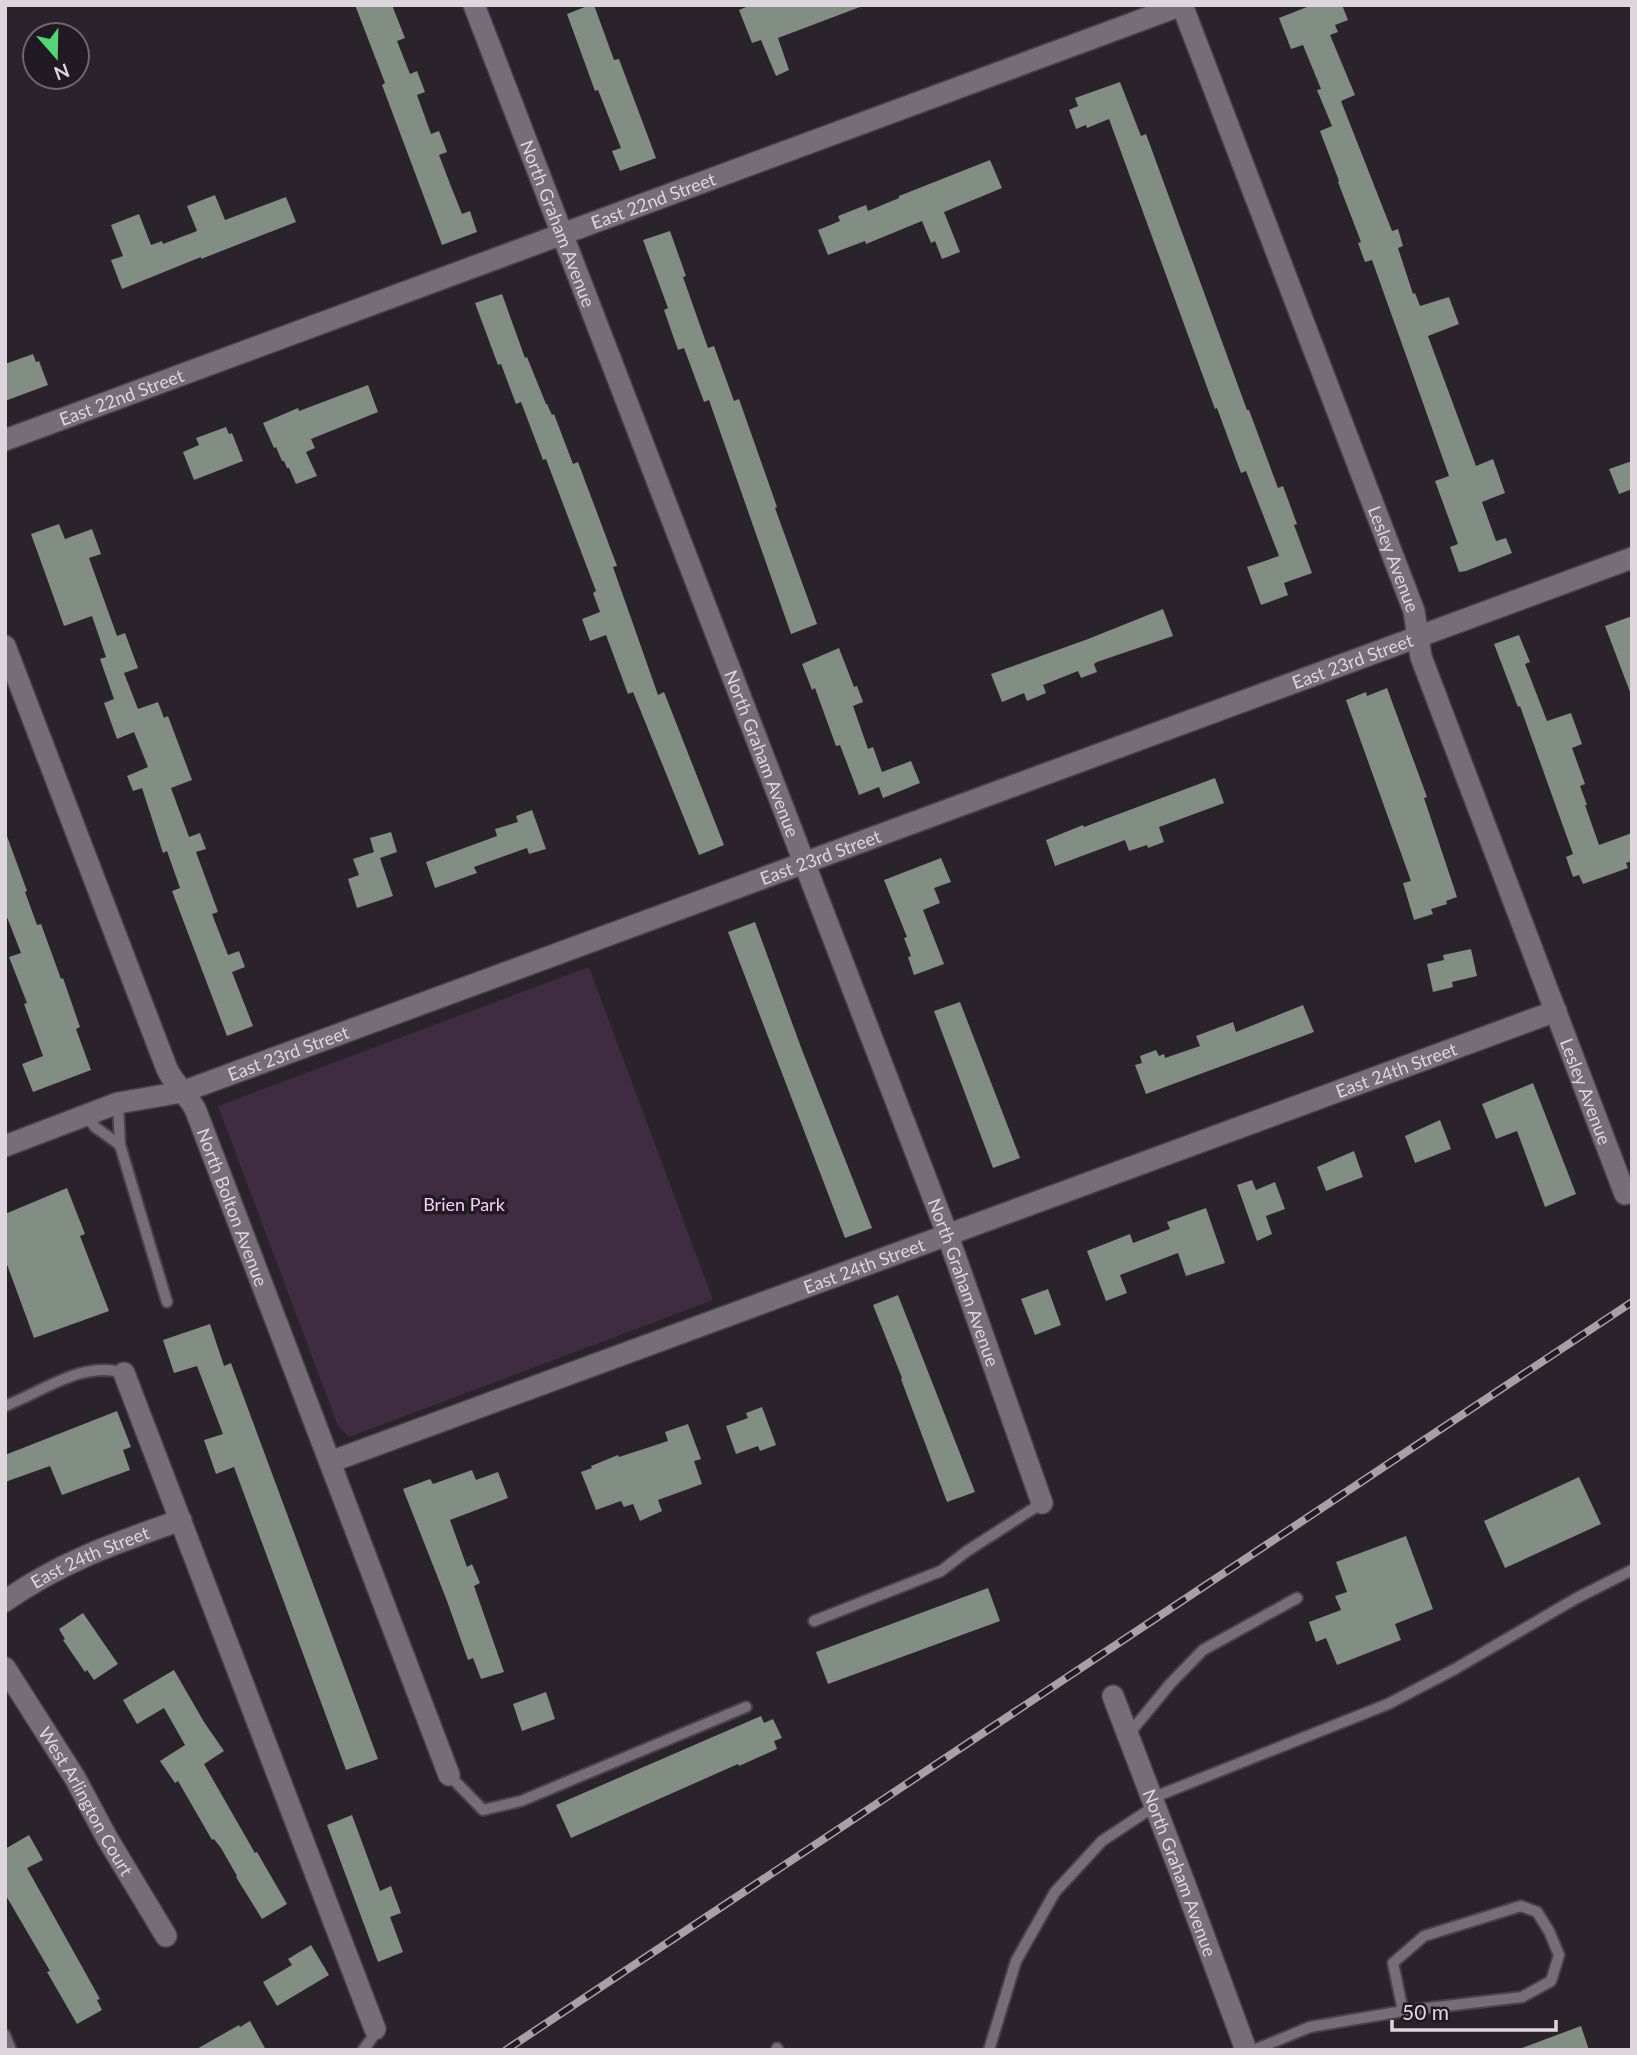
<svg xmlns="http://www.w3.org/2000/svg" width="1637" height="2055" font-family="Lato,sans-serif">
	<style>
		.green { fill: #3f2c41 }
		.building { fill: #828d83 }
		.lines { fill: none; stroke-linecap: round; stroke-linejoin: round }
		.lane-casing { stroke: #484148; stroke-width: 14 }
		.street-casing { stroke: #484148; stroke-width: 24 }
		.lane { stroke: #776d78; stroke-width: 10 }
		.street { stroke: #776d78; stroke-width: 21 }
		.rail-casing { stroke: #a7a0a7; stroke-width: 8 }
		.rail { stroke: #211a22; stroke-width: 5; stroke-dasharray: 16; stroke-linecap: butt }
		.labels { text-anchor: middle; dominant-baseline: central; stroke-width: 7; stroke-linejoin: round; paint-order: stroke }
		.street-label { font-size: 18px; fill: #ddd7dd; stroke: #211a22 }
		.park-label { font-size: 18px; fill: #f5ccfa; stroke: #211a22 }
	</style>
	<rect width="100%" height="100%" fill="#2b232c"/>
	<polygon class="green" points="589,967 713,1300 349,1437 338,1426 218,1106"/>
	<g class="building">
		<polygon points="355,5 392,5 405,38 397,41 410,74 417,71 425,92 417,95 431,134 439,131 447,152 439,155 452,189 462,214 470,211 477,232 442,245 382,85 385,83"/>
		<polygon points="590,5 594,5 614,60 619,59 656,158 620,171 612,151 621,148 598,90 595,91 567,14"/>
		<polygon points="751,5 860,5 860,7 778,38 789,70 776,76 761,40 752,43 739,10"/>
		<polygon points="1312,5 1342,5 1348,20 1335,25 1338,32 1330,35 1355,95 1341,101 1392,231 1398,229 1403,246 1398,248 1413,294 1415,293 1420,306 1449,297 1459,324 1428,336 1476,466 1493,459 1505,493 1482,502 1496,541 1506,538 1512,553 1466,571 1459,572 1450,547 1458,544 1435,481 1449,476 1372,260 1365,262 1358,243 1361,242 1338,182 1339,181 1320,131 1332,126 1317,90 1321,89 1303,45 1291,49 1279,18"/>
		<polygon points="1120,82 1141,136 1146,134 1247,410 1249,410 1278,488 1283,486 1297,524 1294,525 1312,573 1284,583 1288,595 1261,605 1247,567 1279,556 1246,471 1241,473 1217,408 1215,409 1109,119 1087,128 1086,125 1076,129 1069,110 1078,106 1075,98"/>
		<polygon points="990,160 1002,188 944,212 960,252 942,259 935,241 931,243 922,221 866,244 865,241 828,255 818,230 840,221 838,216 866,205 868,211 899,198 899,196"/>
		<polygon points="215,195 225,220 286,197 296,222 201,259 201,257 122,289 111,260 123,256 111,225 139,214 151,245 162,241 163,244 197,231 187,206"/>
		<polygon points="670,231 686,276 683,277 708,348 714,346 734,401 739,399 777,507 775,508 817,624 791,634 709,400 704,402 684,348 678,350 664,310 668,308 643,240"/>
		<polygon points="502,294 525,358 527,357 546,404 547,404 552,415 554,414 573,464 578,462 617,566 613,567 658,695 664,692 724,845 699,855 633,692 628,694 606,635 590,641 582,619 600,612 593,593 596,591 546,459 543,460 521,402 516,404 501,364 498,365 475,303"/>
		<polygon points="33,354 36,362 39,361 48,385 5,401 5,364"/>
		<polygon points="368,385 378,412 311,439 315,448 306,452 317,476 296,484 289,468 287,468 284,461 282,461 276,447 274,448 263,423 298,408 299,411"/>
		<polygon points="226,427 229,434 232,433 243,461 194,480 183,452 199,445 196,438"/>
		<polygon points="1632,461 1632,489 1619,494 1609,469"/>
		<polygon points="59,524 65,539 92,529 101,554 89,558 117,636 125,633 138,668 124,673 138,709 158,702 164,718 168,716 192,780 171,788 189,837 200,833 206,849 196,852 218,912 212,914 228,955 239,951 245,967 232,972 253,1026 227,1036 172,891 180,888 167,851 163,853 142,788 133,791 127,776 148,767 134,732 117,739 104,703 114,699 100,659 106,657 92,616 64,626 31,534"/>
		<polygon points="1163,609 1173,636 1097,662 1094,664 1097,672 1081,678 1078,671 1043,685 1046,693 1027,701 1024,693 1002,702 991,674 1088,639"/>
		<polygon points="1632,616 1632,692 1630,692 1605,626"/>
		<polygon points="1519,635 1530,662 1525,664 1547,721 1571,713 1582,744 1572,748 1585,784 1580,786 1587,805 1585,805 1599,845 1632,833 1632,861 1626,863 1628,868 1583,884 1579,875 1573,877 1566,857 1573,854 1520,706 1518,707 1494,644"/>
		<polygon points="839,648 854,687 857,686 863,702 853,706 868,749 873,747 882,772 911,761 920,783 883,798 879,787 859,795 840,745 836,746 815,688 812,690 802,664"/>
		<polygon points="1387,688 1427,797 1424,798 1457,897 1446,901 1447,904 1431,909 1433,914 1414,920 1403,883 1411,881 1346,700 1366,692 1367,696"/>
		<polygon points="1215,778 1224,803 1159,827 1164,842 1148,848 1147,845 1129,851 1125,840 1055,866 1046,840 1083,825 1084,827"/>
		<polygon points="532,810 546,849 529,854 527,848 474,867 477,873 435,888 426,862 497,836 495,829 518,822 516,816"/>
		<polygon points="391,832 397,852 380,858 393,896 357,908 348,879 359,875 353,859 374,852 370,838"/>
		<polygon points="5,836 7,836 27,891 25,892 37,925 41,924 61,979 63,978 80,1027 76,1029 91,1070 33,1092 22,1064 43,1056 24,1004 27,1003 9,957 21,953 5,912"/>
		<polygon points="941,858 951,882 934,888 940,903 923,910 944,964 914,975 908,957 911,956 904,938 907,937 884,880"/>
		<polygon points="755,922 802,1050 872,1228 845,1238 728,932"/>
		<polygon points="1471,949 1477,976 1452,982 1453,987 1433,992 1427,964 1444,960 1443,955"/>
		<polygon points="960,1002 1020,1158 993,1168 934,1011"/>
		<polygon points="1303,1005 1314,1032 1146,1094 1135,1065 1142,1063 1140,1056 1156,1050 1159,1056 1164,1054 1165,1058 1200,1046 1196,1036 1233,1022 1236,1032"/>
		<polygon points="1533,1083 1576,1194 1545,1207 1517,1131 1496,1139 1482,1104"/>
		<polygon points="1440,1120 1451,1149 1415,1163 1405,1136"/>
		<polygon points="1354,1151 1363,1177 1326,1191 1317,1167"/>
		<polygon points="1252,1180 1256,1190 1275,1182 1285,1209 1266,1216 1272,1234 1257,1241 1237,1185"/>
		<polygon points="67,1188 85,1234 80,1236 109,1311 34,1338 5,1259 5,1214"/>
		<polygon points="1206,1208 1225,1263 1186,1276 1178,1253 1120,1275 1127,1293 1106,1301 1087,1251 1130,1234 1133,1243 1170,1229 1167,1222"/>
		<polygon points="1048,1289 1061,1325 1035,1335 1021,1299"/>
		<polygon points="898,1295 975,1492 947,1502 901,1379 902,1378 873,1305"/>
		<polygon points="210,1324 224,1366 231,1363 378,1759 346,1770 234,1467 216,1474 204,1440 223,1434 197,1366 174,1373 163,1340"/>
		<polygon points="762,1407 776,1445 760,1451 758,1446 736,1454 726,1426 748,1418 746,1413"/>
		<polygon points="117,1411 131,1447 123,1450 130,1470 62,1495 50,1466 5,1482 5,1455"/>
		<polygon points="688,1424 701,1459 694,1461 702,1484 658,1500 662,1511 640,1521 633,1504 624,1507 621,1501 596,1510 581,1472 592,1468 591,1466 618,1455 619,1457 668,1441 665,1432"/>
		<polygon points="472,1470 476,1480 498,1472 508,1498 450,1520 467,1567 472,1564 480,1583 474,1586 504,1672 481,1679 473,1658 468,1660 447,1601 403,1489 430,1479 433,1484"/>
		<polygon points="1579,1477 1601,1524 1505,1568 1484,1521"/>
		<polygon points="1406,1536 1433,1609 1395,1624 1401,1640 1337,1665 1326,1638 1316,1642 1309,1622 1341,1610 1335,1596 1347,1592 1336,1562"/>
		<polygon points="988,1588 1000,1621 828,1684 816,1652"/>
		<polygon points="83,1613 118,1664 94,1680 87,1670 85,1672 63,1640 65,1639 59,1629"/>
		<polygon points="174,1670 204,1722 224,1751 204,1764 255,1853 257,1852 287,1904 262,1919 236,1877 237,1876 221,1848 214,1839 212,1840 178,1781 175,1783 160,1761 185,1745 164,1708 137,1724 123,1700"/>
		<polygon points="546,1692 555,1719 522,1731 513,1704"/>
		<polygon points="761,1716 764,1723 773,1719 782,1738 774,1741 777,1749 739,1766 738,1764 571,1838 556,1805"/>
		<polygon points="352,1815 380,1891 391,1886 401,1913 390,1917 403,1952 378,1962 327,1825"/>
		<polygon points="29,1835 43,1860 27,1868 100,1999 97,2000 102,2010 77,2024 47,1972 50,1971 5,1894 5,1849"/>
		<polygon points="311,1945 329,1975 277,2006 263,1982 292,1965 288,1959"/>
		<polygon points="250,2021 266,2050 195,2050 239,2025 240,2027"/>
		<polygon points="1581,2026 1589,2050 1523,2050 1522,2048"/>
	</g>
	<g class="lines">
		<g class="lane-casing">
			<g id="lane">
				<polyline points="118,1103 120,1145 167,1302"/>
				<polyline points="86,1115 95,1127 120,1145"/>
				<path d="M5,1406c37,-14 78,-46 119,-33"/>
				<polyline points="814,1621 941,1571 967,1551 1042,1503"/>
				<polyline points="1128,1735 1170,1684 1203,1650 1297,1598"/>
				<polyline points="449,1775 483,1810 521,1801 746,1707"/>
				<polyline points="1152,1798 1388,1704 1455,1669 1575,1599 1632,1570"/>
				<polyline points="5,2035 11,2050"/>
				<polyline points="777,2048 778,2050"/>
				<polyline points="363,2050 372,2038 375,2029"/>
				<polyline points="989,2050 1016,1961 1055,1892 1102,1841 1155,1806"/>
				<polyline points="1254,2050 1310,2027 1403,2011 1522,1997 1551,1981 1559,1955 1549,1931 1537,1912 1521,1906 1424,1936 1393,1963 1403,2011"/>
			</g>
		</g>
		<g class="street-casing">
			<g id="street">
				<path id="s1" d="M474,5l474,1231 94,267"/>
				<path id="s2" d="M1182,5l232,606 7,46 204,537"/>
				<path id="s3" d="M5,440l1177,-435"/>
				<path id="s4" d="M5,646l162,423c7,16 22,26 29,42l253,664"/>
				<path id="s5" d="M5,1146l113,-43 64,-11 1450,-534"/>
				<polyline points="124,1373 375,2029"/>
				<path id="s6" d="M330,1462l1226,-451"/>
				<path id="s7" d="M5,1601c57,-40 111,-58 176,-81"/>
				<path id="s8" d="M5,1668l70,110 32,60 59,98"/>
				<path id="s9" d="M1113,1696l71,186 62,168"/>
			</g>
		</g>
		<use href="#lane" class="lane"/>
		<use href="#street" class="street"/>
		<g class="rail-casing">
			<polyline id="rail" points="506,2050 1632,1302"/>
		</g>
		<use href="#rail" class="rail"/>
	</g>
	<g class="labels">
		<g class="street-label">
			<text stroke="none"><textPath href="#s3" startOffset="691">East 22nd Street</textPath></text>
			<text stroke="none"><textPath href="#s1" startOffset="234">North Graham Avenue</textPath></text>
			<text stroke="none"><textPath href="#s3" startOffset="124">East 22nd Street</textPath></text>
			<text stroke="none"><textPath href="#s2" startOffset="593">Lesley Avenue</textPath></text>
			<text stroke="none"><textPath href="#s5" startOffset="1433">East 23rd Street</textPath></text>
			<text stroke="none"><textPath href="#s1" startOffset="802">North Graham Avenue</textPath></text>
			<text stroke="none"><textPath href="#s5" startOffset="866">East 23rd Street</textPath></text>
			<text stroke="none"><textPath href="#s5" startOffset="299">East 23rd Street</textPath></text>
			<text stroke="none"><textPath href="#s6" startOffset="1136">East 24th Street</textPath></text>
			<text stroke="none"><textPath href="#s2" startOffset="1160">Lesley Avenue</textPath></text>
			<text stroke="none"><textPath href="#s4" startOffset="607">North Bolton Avenue</textPath></text>
			<text stroke="none"><textPath href="#s6" startOffset="569">East 24th Street</textPath></text>
			<text stroke="none"><textPath href="#s1" startOffset="1368">North Graham Avenue</textPath></text>
			<text stroke="none"><textPath href="#s7" startOffset="96">East 24th Street</textPath></text>
			<text stroke="none"><textPath href="#s8" startOffset="156">West Arlington Court</textPath></text>
			<text stroke="none"><textPath href="#s9" startOffset="189">North Graham Avenue</textPath></text>
		</g>
		<g class="park-label">
			<text x="464" y="1204">Brien Park</text>
		</g>
	</g>
	<rect width="1637" height="2055" fill="none" stroke="#ddd7dd" stroke-width="14"/>
	<g transform="translate(56 56) rotate(160)"><circle r="33" fill="#211a22" stroke="#6c666d" stroke-width="2"/>
	<path d="M0-5L12 26L0 18L-12 26Z" fill="#53d673"/>
	<text y="-10" font-size="19" font-weight="bold" text-anchor="middle" fill="#ddd7dd">N</text>
	</g>
	<path d="M1392 2020v10h164v-10" fill="none" stroke="#ddd7dd" stroke-width="3.5"/>
	<text x="1402" y="2020" font-size="21" fill="#ddd7dd" stroke="#211a22" stroke-width="5" paint-order="stroke">50 m</text>
</svg>
